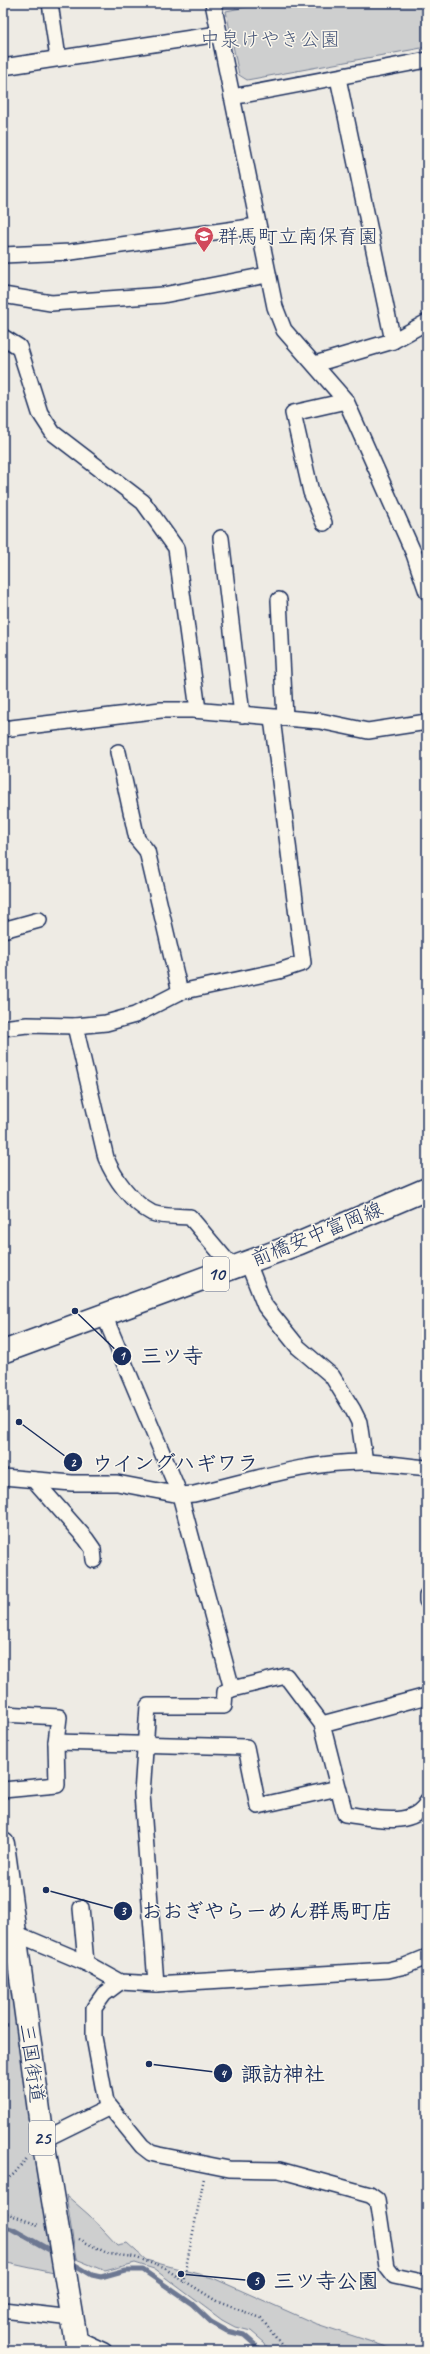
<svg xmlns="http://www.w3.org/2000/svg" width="430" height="2354" font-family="Caveat,'Klee One',sans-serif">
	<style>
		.green { fill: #cecfcf; stroke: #747f96 }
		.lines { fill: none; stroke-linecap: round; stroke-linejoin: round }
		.stream { stroke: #6d7892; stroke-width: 5 }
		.street-casing { stroke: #1b2f5e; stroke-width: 18 }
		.primary-casing { stroke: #1b2f5e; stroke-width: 25 }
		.path { stroke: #1b2f5e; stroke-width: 2.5; stroke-dasharray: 1 3; stroke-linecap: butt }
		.street { stroke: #fbf7ec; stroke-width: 15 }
		.primary { stroke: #fbf7ec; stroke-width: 22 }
		.labels { text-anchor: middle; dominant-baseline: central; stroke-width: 3; stroke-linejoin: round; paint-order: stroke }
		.shield { fill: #fbf7ec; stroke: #5e6b89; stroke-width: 1 }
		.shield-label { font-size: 19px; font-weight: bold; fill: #1b2f5e }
		.park-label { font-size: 20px; fill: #48577a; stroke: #fbf7ec }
		.poi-label { font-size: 20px; fill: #1b2f5e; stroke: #fbf7ec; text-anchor: start }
		.street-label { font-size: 20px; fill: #1b2f5e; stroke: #fbf7ec }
		.leader { fill: none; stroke: #1b2f5e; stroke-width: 1.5 }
		.callout-dot { fill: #1b2f5e; stroke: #fbf7ec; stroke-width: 1.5 }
		.mark-label { font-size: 12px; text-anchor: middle; font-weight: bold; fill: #fff }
		.callout-label { font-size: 21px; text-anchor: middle; font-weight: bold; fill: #1b2f5e; stroke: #fbf7ec; stroke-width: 3; stroke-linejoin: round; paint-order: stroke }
	</style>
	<rect width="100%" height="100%" fill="#eeebe4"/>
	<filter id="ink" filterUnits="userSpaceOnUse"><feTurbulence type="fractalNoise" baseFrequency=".025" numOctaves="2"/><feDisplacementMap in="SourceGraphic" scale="8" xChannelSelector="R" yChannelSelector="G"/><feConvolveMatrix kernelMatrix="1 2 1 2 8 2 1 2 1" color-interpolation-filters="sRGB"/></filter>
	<g filter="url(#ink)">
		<g class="green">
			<polygon points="266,3 425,3 427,47 247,80 239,75 226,11"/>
			<polygon points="3,1963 7,1964 54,2273 3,2262"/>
			<polygon points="66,2195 89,2215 117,2245 127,2243 146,2260 213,2278 314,2323 399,2351 268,2351 265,2343 251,2331 235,2327 222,2320 154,2269 135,2263 105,2271 76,2259"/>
		</g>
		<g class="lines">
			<g class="stream">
				<polyline points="3,2226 12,2229 55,2253"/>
				<polyline points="70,2262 92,2275 101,2277 126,2270 143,2270 192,2304 211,2322 227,2331 244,2335 262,2351"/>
			</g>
			<g class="street-casing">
				<g id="street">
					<polyline points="50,3 58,58"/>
					<polyline points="213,3 275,307 284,330 346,401 414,554 427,592"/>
					<polyline points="3,67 218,34"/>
					<polyline points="338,78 393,341"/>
					<polyline points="232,97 427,60"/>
					<polyline points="3,255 71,252 257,226"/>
					<polyline points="3,295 51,303 163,295 267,275"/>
					<polyline points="3,337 19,347 40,413 53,433 143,502 176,548 198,710"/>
					<polyline points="315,364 393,341 427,322"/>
					<polyline points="324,523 311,492 293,413 346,401"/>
					<polyline points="221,538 242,715"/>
					<polyline points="279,600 285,718"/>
					<polyline points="3,729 161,710 193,710 320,721 368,731 427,722"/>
					<polyline points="118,752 137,839 147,851 180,992"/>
					<polyline points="3,930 39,920"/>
					<path d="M75,1026l31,132c8,20 26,45 46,55 10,4 27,3 38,4l43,51"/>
					<polyline points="3,1028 27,1025 75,1026 106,1023 135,1015 180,992 279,971 303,963 272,718"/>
					<polyline points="248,1263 265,1306 298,1347 332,1376 353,1410 359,1422 365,1462"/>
					<polyline points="104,1315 180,1495 232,1689"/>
					<path d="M3,1477l69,6h45l63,12 14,-1c56,-13 114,-33 172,-32 20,1 41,4 61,6"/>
					<polyline points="34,1480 86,1539 93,1549 94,1560"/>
					<polyline points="427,1596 427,1601"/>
					<polyline points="3,1714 59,1717 56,1742 57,1785 3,1790"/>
					<polyline points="322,1724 427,1696"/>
					<polyline points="56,1742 246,1747 258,1806 338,1788"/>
					<polyline points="81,1908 86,1963"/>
					<polyline points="15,1933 86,1963 120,1982 156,1984 388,1970 405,1966 427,1957"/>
					<polyline points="3,1953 18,1958"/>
					<polyline points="120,1982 104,1994 94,2008 94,2037 106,2102 142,2146 151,2153 159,2155 229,2169 279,2170 370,2195 377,2200 387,2267 394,2276 427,2283"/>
					<path d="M156,1984l-14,-190 6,-88h76l1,-14 7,-3 54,-13 36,48 23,90c24,3 68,16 82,-12"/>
					<polyline points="43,2140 110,2107"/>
					<polyline points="3,2310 72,2318"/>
					<polyline points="76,2338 104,2351"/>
				</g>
			</g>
			<g class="primary-casing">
				<g id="primary">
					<polyline points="3,1352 300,1243 427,1189"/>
					<polyline points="3,1844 43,2140 78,2351"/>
				</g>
			</g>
			<g class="path">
				<polyline points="3,2026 10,2025"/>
				<polyline points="3,2182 14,2174 27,2158"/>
				<polyline points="3,2212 38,2225"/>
				<polyline points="79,2239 109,2254 134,2257 164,2268 218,2302 261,2318 286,2351"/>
				<polyline points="183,2282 204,2178"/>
			</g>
			<use href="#street" class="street"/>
			<use href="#primary" class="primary"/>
		</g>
	</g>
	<defs>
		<g id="school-pin" transform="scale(1)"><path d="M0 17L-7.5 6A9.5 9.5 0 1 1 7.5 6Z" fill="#d1495b" stroke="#fbf7ec"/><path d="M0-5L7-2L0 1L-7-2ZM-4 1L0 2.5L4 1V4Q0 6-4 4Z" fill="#fff"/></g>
	</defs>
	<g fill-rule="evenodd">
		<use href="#school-pin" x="204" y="236"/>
	</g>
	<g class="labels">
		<g class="shield">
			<rect x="203" y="1257" width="26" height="34" rx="3"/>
			<rect x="29" y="2121" width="26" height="34" rx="3"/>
		</g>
		<g class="shield-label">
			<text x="216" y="1274">10</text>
			<text x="42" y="2138">25</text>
		</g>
		<g class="park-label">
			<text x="270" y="39">中泉けやき公園</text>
		</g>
		<g class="poi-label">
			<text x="218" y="236">群馬町立南保育園</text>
		</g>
		<g class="street-label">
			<text transform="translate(317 1234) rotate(-22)">前橋安中富岡線</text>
			<text transform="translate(32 2063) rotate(82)">三国街道</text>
		</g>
	</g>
	<path class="leader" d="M75 1311L122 1356M19 1422L73 1462M46 1890L123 1911M149 2064L223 2073M181 2274L256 2281"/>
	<g class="callout-dot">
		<circle cx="75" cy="1311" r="4"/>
		<circle cx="19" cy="1422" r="4"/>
		<circle cx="46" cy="1890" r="4"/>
		<circle cx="149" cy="2064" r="4"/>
		<circle cx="181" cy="2274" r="4"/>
		<circle cx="122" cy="1356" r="10"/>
		<circle cx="73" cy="1462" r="10"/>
		<circle cx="123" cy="1911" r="10"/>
		<circle cx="223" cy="2073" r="10"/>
		<circle cx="256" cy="2281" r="10"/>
	</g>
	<g class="mark-label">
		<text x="122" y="1360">1</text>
		<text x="73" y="1467">2</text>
		<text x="123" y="1915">3</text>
		<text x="223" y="2078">4</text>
		<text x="256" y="2285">5</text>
	</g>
	<g class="callout-label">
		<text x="172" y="1363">三ツ寺</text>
		<text x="175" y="1470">ウイングハギワラ</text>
		<text x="267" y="1918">おおぎやらーめん群馬町店</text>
		<text x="283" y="2081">諏訪神社</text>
		<text x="326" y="2288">三ツ寺公園</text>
	</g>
	<rect width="430" height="2354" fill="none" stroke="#fbf7ec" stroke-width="16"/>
	<rect x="8" y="8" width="414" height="2338" fill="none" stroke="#1b2f5e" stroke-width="1.5" filter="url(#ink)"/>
</svg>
